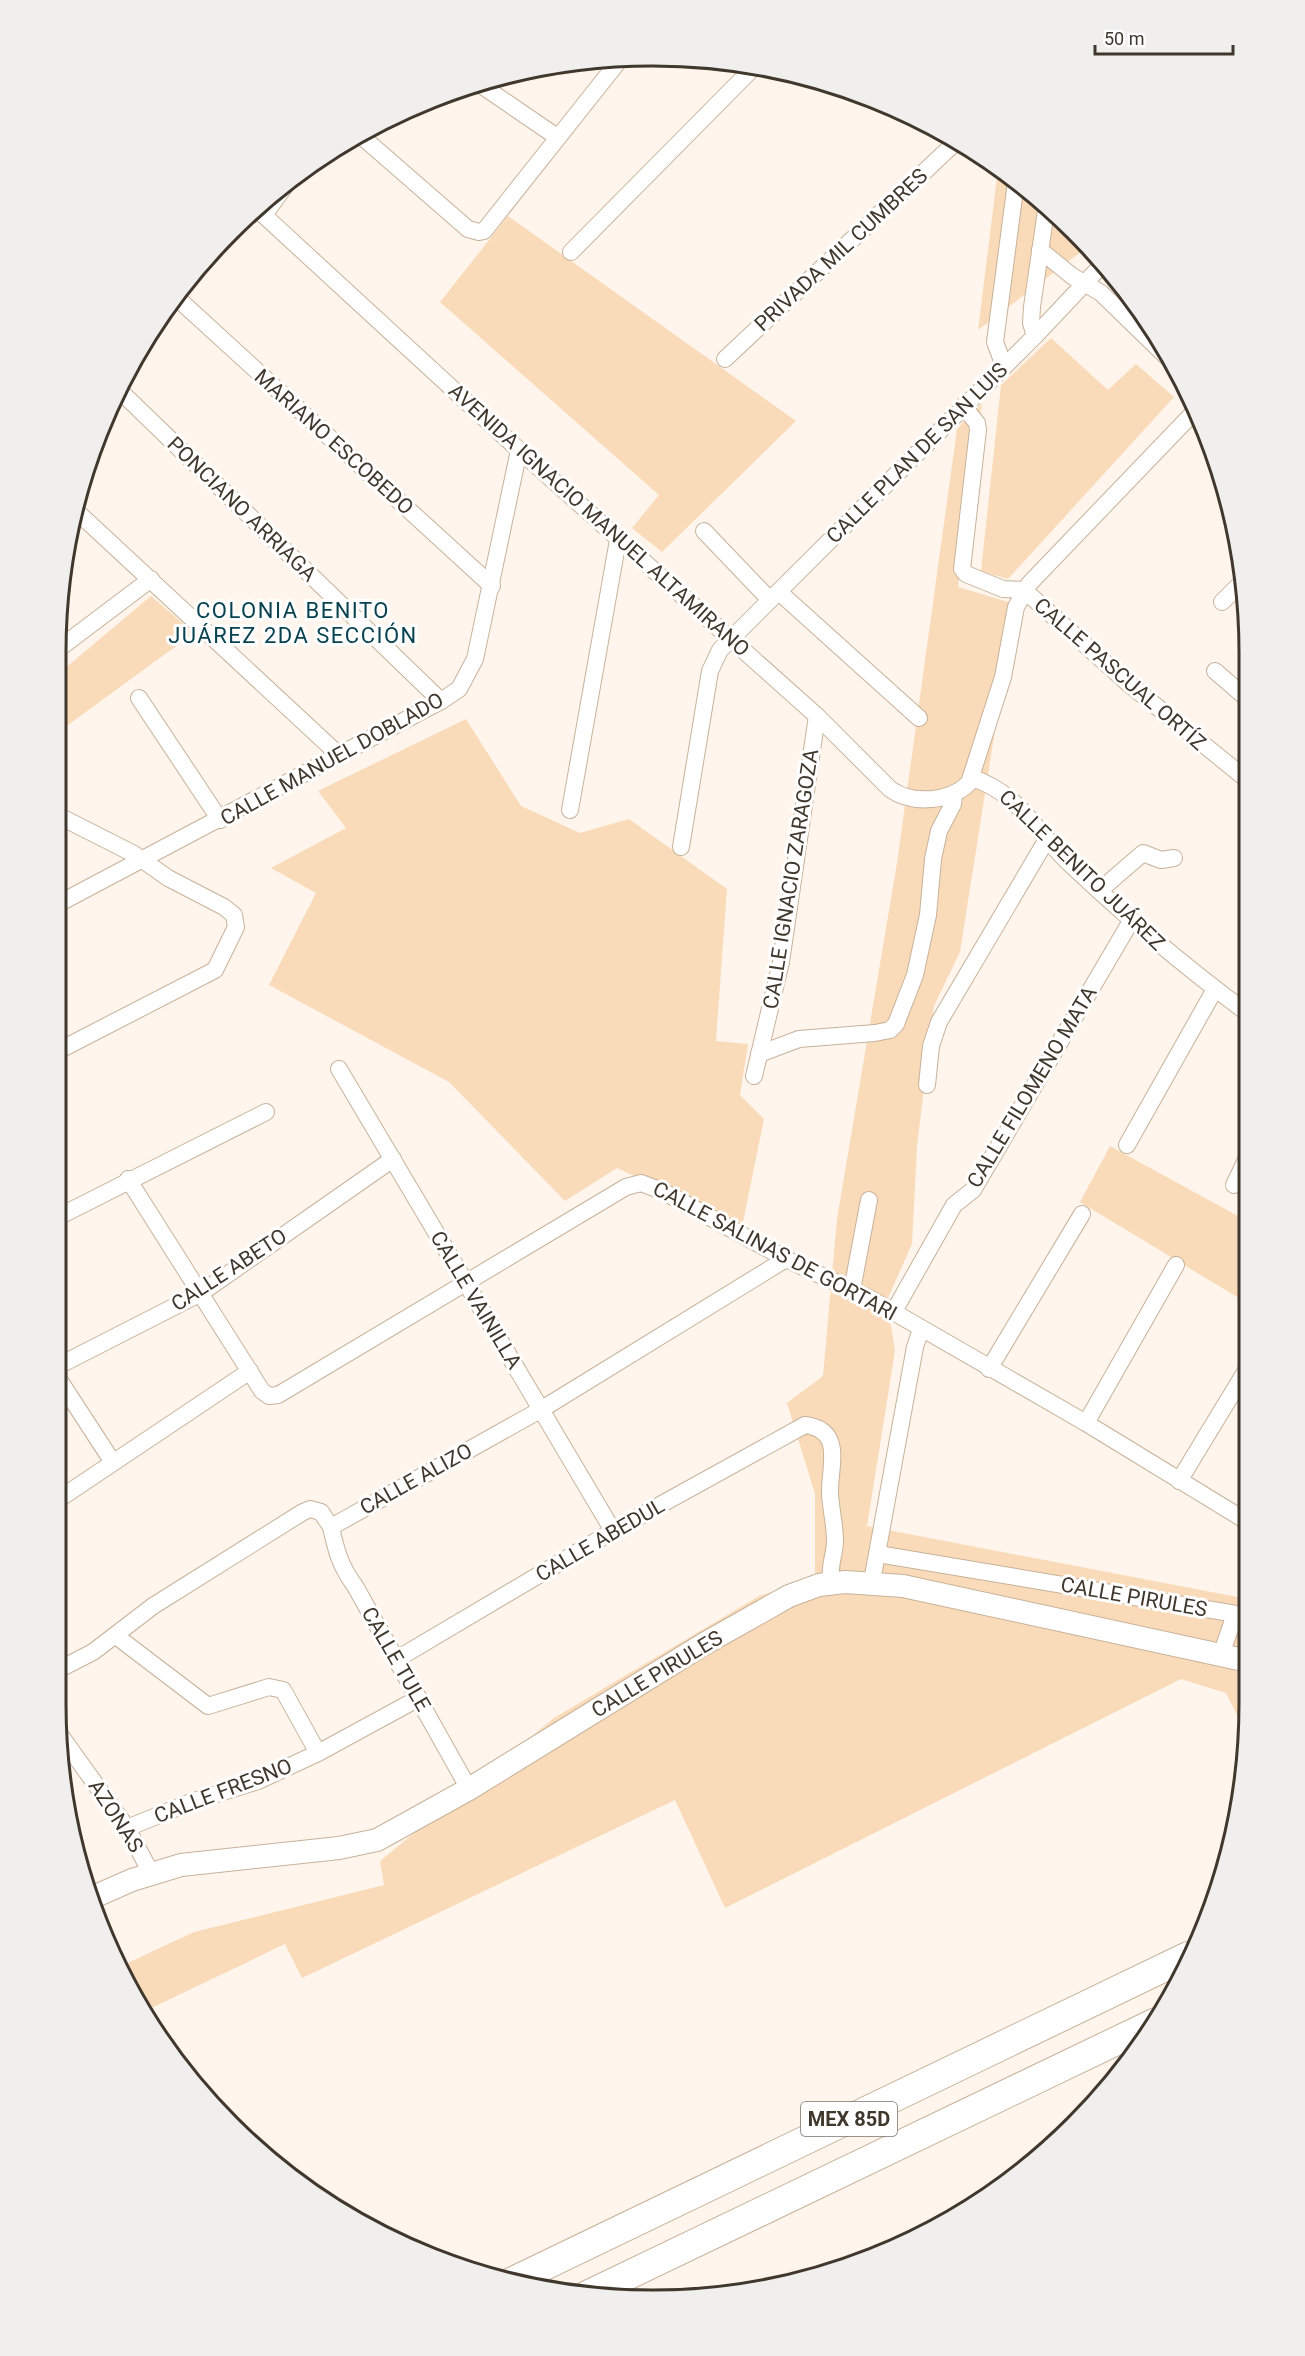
<svg xmlns="http://www.w3.org/2000/svg" width="1305" height="2356" font-family="Roboto,sans-serif">
	<style>
		.green { fill: #fadbb9 }
		.lines { fill: none; stroke-linecap: round; stroke-linejoin: round }
		.street-casing { stroke: #c7b29a; stroke-width: 18 }
		.secondary-casing { stroke: #c7b29a; stroke-width: 24 }
		.highway-casing { stroke: #c7b29a; stroke-width: 30 }
		.street { stroke: #fff; stroke-width: 16 }
		.secondary { stroke: #fff; stroke-width: 22 }
		.highway { stroke: #fff; stroke-width: 28 }
		.labels { text-anchor: middle; dominant-baseline: central; stroke-width: 6; stroke-linejoin: round; paint-order: stroke }
		.shield { fill: #fff; stroke: #79736c; stroke-width: 1.5 }
		.shield-label { font-size: 20px; font-weight: bold; fill: #40372d }
		.street-label { font-size: 21px; fill: #40372d; stroke: #fff }
		.neighbourhood-label { font-size: 22px; letter-spacing: 1.5px; fill: #084251; stroke: #fff }
		.rim { fill: none; stroke: #40372d; stroke-width: 3 }
	</style>
	<rect width="100%" height="100%" fill="#fff5ec"/>
	<g class="green">
		<polygon points="998,169 1046,204 1082,244 1081,252 978,330"/>
		<polygon points="508,216 796,421 662,552 632,528 659,495 440,302"/>
		<polygon points="1051,338 1108,390 1136,364 1174,397 1008,579 981,571 1001,385"/>
		<polygon points="982,403 958,587 1015,604 960,952 934,1006 917,1146 912,1244 887,1300 895,1351 867,1526 1248,1599 1248,1737 1226,1693 1181,1679 725,1908 675,1800 302,1978 285,1944 143,2012 119,1967 194,1932 384,1885 380,1861 554,1718 759,1596 815,1578 815,1494 787,1403 823,1376 837,1219 897,863 957,429"/>
		<polygon points="151,596 194,633 57,733 57,675"/>
		<polygon points="466,719 521,806 580,833 629,819 727,889 716,1041 748,1044 740,1095 764,1119 742,1227 617,1168 565,1201 449,1082 269,985 316,893 271,868 346,828 318,791"/>
		<polygon points="1110,1146 1247,1221 1247,1303 1080,1202"/>
	</g>
	<g class="lines">
		<g class="street-casing">
			<g id="street">
				<polyline points="478,83 557,137"/>
				<polyline points="360,135 468,229 479,232 484,231 622,57"/>
				<path d="M257,209l262,241 298,266 73,73c22,16 60,13 79,-6l34,-106 13,-70 13,-23 167,-174"/>
				<polyline points="264,215 291,178"/>
				<polyline points="1040,250 1072,276 1101,293 1170,360"/>
				<polyline points="571,252 755,66"/>
				<polyline points="176,297 492,586"/>
				<polyline points="1035,336 1031,323 1032,307 1047,204"/>
				<polyline points="725,359 958,140"/>
				<polyline points="1004,366 995,342 1016,182"/>
				<polyline points="120,391 441,701"/>
				<polyline points="963,406 977,423 978,430 962,569 966,574 1003,589 1024,590"/>
				<polyline points="74,509 339,755"/>
				<polyline points="704,531 770,600"/>
				<polyline points="1024,590 1130,685 1245,778"/>
				<polyline points="779,592 919,718"/>
				<polyline points="1222,602 1244,580"/>
				<polyline points="57,650 151,579"/>
				<polyline points="1215,671 1245,697"/>
				<polyline points="139,698 220,820"/>
				<path d="M972,778c46,14 65,55 98,86 56,53 114,102 176,148"/>
				<polyline points="570,810 618,540"/>
				<polyline points="681,847 710,671 720,650 1035,336 1101,266"/>
				<polyline points="1099,891 1143,853 1161,860 1174,858"/>
				<polyline points="56,905 441,701 459,689 475,659 519,450"/>
				<polyline points="56,1052 215,970 236,927 234,915 224,907 168,878 134,854 57,815"/>
				<polyline points="759,1054 799,1039 875,1033 890,1030 896,1024 915,975 928,915 933,859 939,831 953,804 954,795"/>
				<polyline points="339,1069 613,1531"/>
				<polyline points="754,1076 781,962 817,716"/>
				<polyline points="927,1085 931,1046 939,1022 1047,839"/>
				<polyline points="1127,1145 1215,989"/>
				<polyline points="128,1179 262,1391 269,1396 278,1395 626,1187 641,1183 662,1191 786,1259 871,1299 1086,1423 1248,1522"/>
				<polyline points="1234,1185 1246,1160"/>
				<polyline points="56,1218 266,1112"/>
				<polyline points="852,1290 869,1200"/>
				<polyline points="893,1313 954,1205 973,1190 1131,921"/>
				<polyline points="56,1367 201,1293 393,1159"/>
				<polyline points="989,1369 1082,1214"/>
				<polyline points="56,1375 112,1461"/>
				<polyline points="1086,1423 1176,1265"/>
				<polyline points="1179,1481 1247,1369"/>
				<polyline points="56,1501 250,1371"/>
				<path d="M331,1527c5,23 9,39 24,59l114,203"/>
				<polyline points="878,1554 1248,1616"/>
				<polyline points="872,1581 915,1347 921,1329"/>
				<polyline points="116,1636 208,1706 269,1687 283,1690 318,1753"/>
				<polyline points="1221,1655 1235,1614"/>
				<path d="M397,1659l216,-128 192,-106c40,5 24,42 25,69 1,16 5,32 5,47 0,14 -8,29 -2,42"/>
				<polyline points="56,1671 93,1652 153,1606 303,1512 310,1509 321,1512 331,1527 542,1409 786,1259"/>
				<polyline points="58,1732 127,1828 151,1873"/>
				<polyline points="127,1828 191,1802 258,1781 318,1753 419,1698"/>
			</g>
		</g>
		<g class="secondary-casing">
			<polyline id="secondary" points="89,1899 132,1880 181,1865 339,1848 377,1840 469,1789 704,1644 789,1596 819,1585 845,1582 903,1586 1248,1661"/>
		</g>
		<g class="highway-casing">
			<g id="highway">
				<polyline points="511,2282 1188,1956"/>
				<polyline points="587,2295 1156,2022"/>
			</g>
		</g>
		<use href="#street" class="street"/>
		<use href="#secondary" class="secondary"/>
		<use href="#highway" class="highway"/>
	</g>
	<g class="labels">
		<rect class="shield" x="801" y="2102" width="96" height="34" rx="4.5"/>
		<g class="shield-label">
			<text x="849" y="2119">MEX 85D</text>
		</g>
		<g class="street-label">
			<text transform="translate(841 250) rotate(-43)">PRIVADA MIL CUMBRES</text>
			<text transform="translate(334 442) rotate(42)">MARIANO ESCOBEDO</text>
			<text transform="translate(917 453) rotate(-45)">CALLE PLAN DE SAN LUIS</text>
			<text transform="translate(242 509) rotate(44)">PONCIANO ARRIAGA</text>
			<text transform="translate(599 520) rotate(42)">AVENIDA IGNACIO MANUEL ALTAMIRANO</text>
			<text transform="translate(1120 674) rotate(41)">CALLE PASCUAL ORTÍZ</text>
			<text transform="translate(332 759) rotate(-29)">CALLE MANUEL DOBLADO</text>
			<text transform="translate(1082 870) rotate(44)">CALLE BENITO JUÁREZ</text>
			<text transform="translate(791 879) rotate(-81)">CALLE IGNACIO ZARAGOZA</text>
			<text transform="translate(1032 1087) rotate(-59)">CALLE FILOMENO MATA</text>
			<text transform="translate(775 1251) rotate(28)">CALLE SALINAS DE GORTARI</text>
			<text transform="translate(229 1270) rotate(-33)">CALLE ABETO</text>
			<text transform="translate(476 1300) rotate(59)">CALLE VAINILLA</text>
			<text transform="translate(416 1479) rotate(-29)">CALLE ALIZO</text>
			<text transform="translate(600 1540) rotate(-30)">CALLE ABEDUL</text>
			<text transform="translate(1134 1597) rotate(10)">CALLE PIRULES</text>
			<text transform="translate(396 1659) rotate(60)">CALLE TULE</text>
			<text transform="translate(657 1674) rotate(-31)">CALLE PIRULES</text>
			<text transform="translate(223 1791) rotate(-21)">CALLE FRESNO</text>
			<text transform="translate(116 1816) rotate(57)">AZONAS</text>
		</g>
		<g class="neighbourhood-label">
			<text x="293" y="610">COLONIA BENITO<tspan x="293" dy="25">JUÁREZ 2DA SECCIÓN</tspan></text>
		</g>
	</g>
	<path d="M0 0H1305V2356H0ZM652 66H653A586 586 0 0 1 1239 652V1704A586 586 0 0 1 653 2290H652A586 586 0 0 1 66 1704V652A586 586 0 0 1 652 66Z" fill="#f0efee" fill-rule="evenodd"/>
	<path class="rim" d="M652 66H653A586 586 0 0 1 1239 652V1704A586 586 0 0 1 653 2290H652A586 586 0 0 1 66 1704V652A586 586 0 0 1 652 66Z"/>
	<path d="M1095 45v9h138v-9" fill="none" stroke="#40372d" stroke-width="3"/>
	<text x="1104" y="45" font-size="18" fill="#40372d" stroke="#ffffff" stroke-width="4.5" paint-order="stroke">50 m</text>
</svg>
